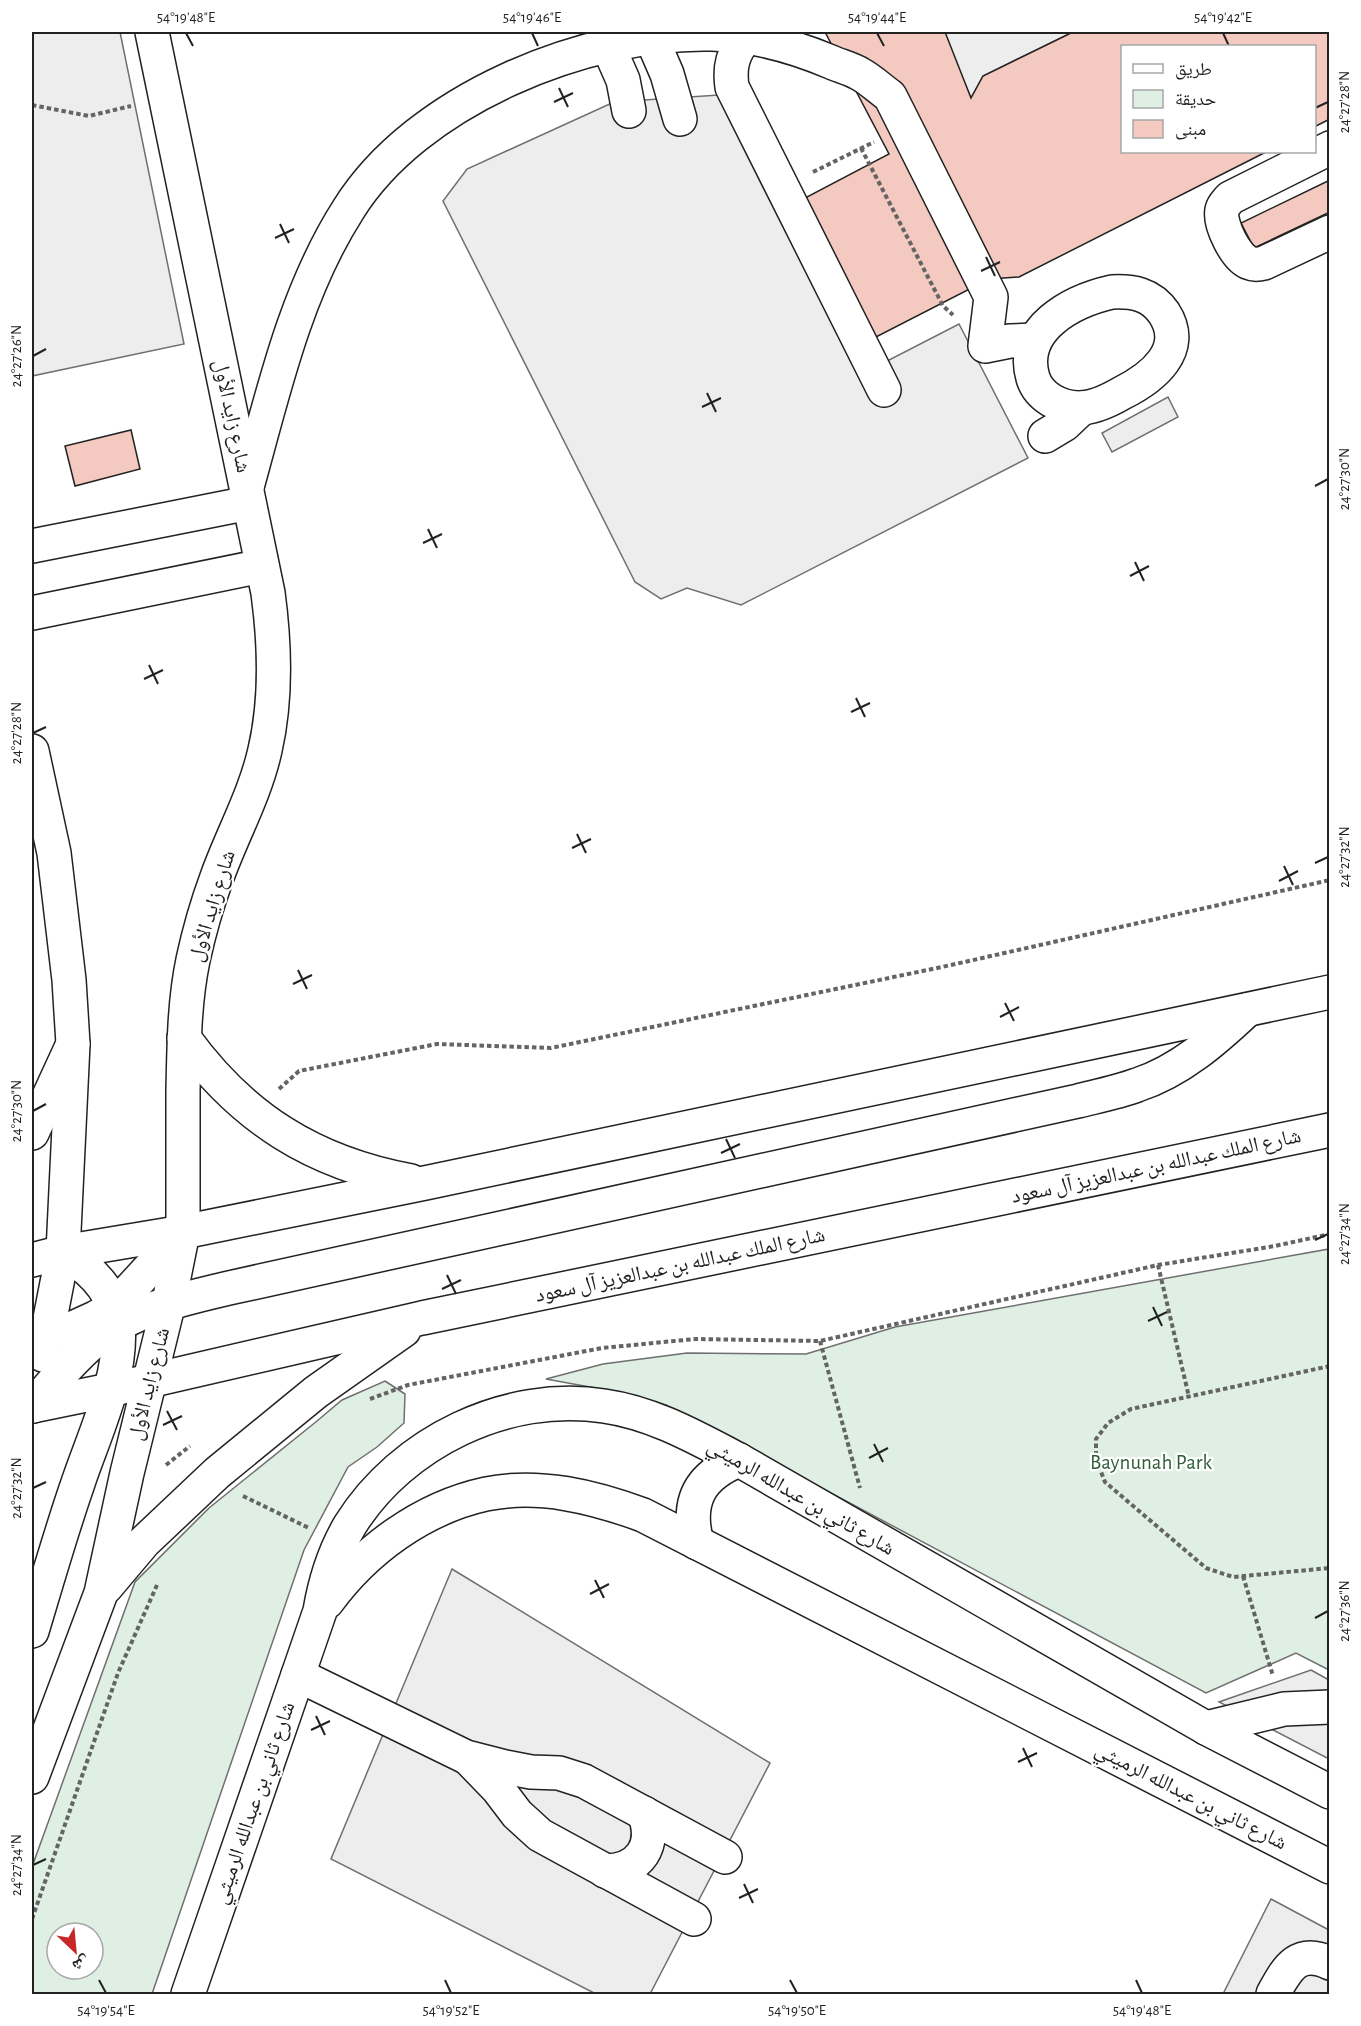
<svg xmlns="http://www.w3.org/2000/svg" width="1361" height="2026" font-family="'Alegreya Sans','Noto Naskh Arabic',sans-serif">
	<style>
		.green { fill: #e0efe3; stroke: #6f6f6f; stroke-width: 1.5; fill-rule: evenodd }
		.parking { fill: #ededed; stroke: #6f6f6f; stroke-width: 1.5 }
		.building { fill: #f3c9c0; stroke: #222; stroke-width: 1.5 }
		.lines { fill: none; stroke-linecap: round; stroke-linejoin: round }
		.minor-casing { stroke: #222; stroke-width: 36 }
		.major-casing { stroke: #222; stroke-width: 36 }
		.path { stroke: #646464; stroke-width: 4; stroke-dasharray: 4.5 3; stroke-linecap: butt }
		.minor { stroke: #fff; stroke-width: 33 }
		.major { stroke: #fff; stroke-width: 33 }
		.wall { stroke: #222; stroke-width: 3 }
		.ticks { fill: none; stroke: #222; stroke-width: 2 }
		.labels { text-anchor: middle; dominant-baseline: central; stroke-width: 4.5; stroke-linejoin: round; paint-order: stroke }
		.street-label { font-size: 21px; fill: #222; stroke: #fff }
		.park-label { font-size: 21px; fill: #2f5e38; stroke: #fff }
		.neatline { fill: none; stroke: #222; stroke-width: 2 }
		.ticks-label { font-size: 15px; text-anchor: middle; fill: #222 }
	</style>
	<rect width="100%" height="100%" fill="#fff"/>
	<g class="green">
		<polygon points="1329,1249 1329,1670 1296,1653 1206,1693 666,1405 617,1392 546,1379 603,1364 687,1353 806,1354 895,1327"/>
		<path d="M385,1381l20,13 -1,29 -27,24 -29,20 -44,83 -152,444h-120v-127l103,-285 74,-74 108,-87 25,-21zM57,1933h36v36h-36z"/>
	</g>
	<g class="parking">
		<polygon points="32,32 120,32 184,344 32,376"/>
		<polygon points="943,32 1073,32 983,76 971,98"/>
		<polygon points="719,95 862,374 959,324 1028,458 741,605 687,588 661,599 635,582 443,201 467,169 614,102"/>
		<polygon points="1168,397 1178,417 1112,452 1102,433"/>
		<polygon points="452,1569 770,1763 650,1994 596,1994 331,1859"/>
		<polygon points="1311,1670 1329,1680 1329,1759 1219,1702"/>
		<polygon points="1271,1899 1329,1930 1329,1994 1223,1994"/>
	</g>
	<g class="building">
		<polygon points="825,32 945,32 971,98 983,76 1073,32 1330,32 1330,119 1314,127 1314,46 1122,46 1122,152 1266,152 1019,277 989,279 876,337 805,198 889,154"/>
		<polygon points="1330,180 1330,212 1254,248 1241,223"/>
		<polygon points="131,430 140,469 75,486 65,446"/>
	</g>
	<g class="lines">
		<g class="minor-casing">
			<g id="minor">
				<path d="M152,32l116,561c7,52 9,105 -3,157 -10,45 -33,85 -48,127 -10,27 -18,55 -24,83 -9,43 -9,87 -10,131 0,47 0,94 0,141"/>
				<polyline points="651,37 667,74 680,119"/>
				<path d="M746,37c-13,16 -17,29 -14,50l152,303"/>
				<polyline points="608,46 623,80 629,111"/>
				<path d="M1330,148l-100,50c-3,4 -7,7 -8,12 -3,14 14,49 28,53 4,2 10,1 14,0l66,-31"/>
				<path d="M1112,292c21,-1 39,2 52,21 24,37 -12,65 -42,80 -12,7 -28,15 -43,15 -19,0 -40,-11 -46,-30 -15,-49 39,-77 79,-86z"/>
				<polyline points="1045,436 1065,424 1082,408"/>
				<path d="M247,487c26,-94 48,-194 101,-277 68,-110 238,-179 364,-176 41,1 81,12 119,28 9,4 21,7 29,12 11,6 20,15 30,22l101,201 -6,49 25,-5 25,-1"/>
				<polyline points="32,546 249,503"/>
				<polyline points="32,613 262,566"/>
				<polyline points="32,751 54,853 69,980 73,1044 63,1252"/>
				<path d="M697,1543c-11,-41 2,-67 42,-83"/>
				<path d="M327,1602c38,-52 95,-94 159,-108 53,-11 108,3 157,21l687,352"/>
				<polyline points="298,1675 466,1757 505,1767 531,1772 559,1773 584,1781 725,1857"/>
				<polyline points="1206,1728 1284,1709 1330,1707"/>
				<polyline points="468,1758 498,1789 517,1814 540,1835 694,1919"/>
				<path d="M605,1871c35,0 52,-26 39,-58"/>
				<path d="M188,1994l132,-383c5,-30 14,-59 30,-86 52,-83 157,-134 254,-119 49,7 91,31 135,54l467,268 124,64"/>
				<path d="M1273,1994c14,-25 24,-46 57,-31"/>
			</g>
		</g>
		<g class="major-casing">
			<g id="major">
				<path d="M184,1038c58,80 129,125 227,143"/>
				<polyline points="32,1133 73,1044"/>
				<polyline points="32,1260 63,1252 183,1232 425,1183 1330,992"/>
				<polyline points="32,1341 73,1328 95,1318 114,1307 183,1232"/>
				<polyline points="43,1355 63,1252"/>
				<polyline points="32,1406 110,1390 422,1318 1330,1130"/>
				<path d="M33,1406c19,-22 37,-45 60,-64 38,-32 89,-43 136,-54l849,-187c20,-5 40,-9 59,-16 43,-14 78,-45 110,-75"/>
				<polyline points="106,1587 144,1542 217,1473 316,1392 404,1330"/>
				<path d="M32,1631c15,-50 29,-99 46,-148 16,-48 45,-107 40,-158 -3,-33 -28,-57 -55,-73"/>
				<polyline points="32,1777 101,1593 127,1473 169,1302 183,1232"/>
			</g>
		</g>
		<g class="path">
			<polyline points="32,105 89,116 131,106"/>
			<polyline points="861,148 943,306 953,315"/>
			<polyline points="813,172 874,142"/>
			<polyline points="279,1089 299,1071 437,1044 551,1048 942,967 1330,880"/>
			<polyline points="1158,1265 1189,1397"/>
			<polyline points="820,1341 860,1488"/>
			<polyline points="1330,1366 1131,1409 1108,1423 1096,1439 1096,1459 1105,1482 1206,1568 1233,1577 1330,1568"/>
			<polyline points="370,1399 408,1385 602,1348 695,1339 820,1341 1158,1265 1275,1246 1330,1234"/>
			<polyline points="166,1465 190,1446"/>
			<polyline points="243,1496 309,1528"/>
			<polyline points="1243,1576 1273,1676"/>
			<polyline points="32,1919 118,1673 157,1585"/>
		</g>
		<use href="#minor" class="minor"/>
		<use href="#major" class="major"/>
		<polyline class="wall" points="32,989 32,993"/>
	</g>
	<path class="ticks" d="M186,33l7,13M532,33l6,13M877,33l7,13M1223,33l6,13M559,88l9,19M554,102l19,-9M1315,108l13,-6M280,224l9,19M275,238l19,-9M986,257l9,19M981,271l19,-9M33,356l13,-7M707,393l9,19M702,407l19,-9M1315,486l13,-7M428,529l9,19M423,543l19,-9M1135,562l9,19M1130,576l19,-10M149,665l9,19M144,679l19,-9M856,698l9,19M851,712l19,-9M33,733l13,-6M577,834l9,19M572,848l19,-9M1315,863l13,-6M1284,866l9,19M1279,881l19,-10M298,970l9,19M293,984l19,-9M1005,1003l9,18M1000,1017l19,-10M33,1111l13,-7M726,1139l9,19M721,1153l19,-9M1315,1240l13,-6M447,1275l9,19M442,1289l19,-9M1153,1307l9,19M1148,1321l19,-9M167,1411l10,19M163,1425l19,-9M874,1444l9,18M869,1458l19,-10M33,1488l13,-6M595,1580l9,18M590,1594l19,-10M1315,1618l13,-7M316,1716l9,19M311,1730l19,-9M1023,1748l9,19M1018,1762l19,-9M33,1865l13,-6M744,1884l9,19M739,1898l19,-9M99,1980l7,13M445,1980l6,13M790,1980l7,13M1136,1980l6,13"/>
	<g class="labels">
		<g class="street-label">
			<text transform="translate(232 416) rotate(78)">شارع زايد الأول</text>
			<text transform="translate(212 906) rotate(-73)">شارع زايد الأول</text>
			<text transform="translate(1156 1166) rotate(-12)">شارع الملك عبدالله بن عبدالعزيز آل سعود</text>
			<text transform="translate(680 1265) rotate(-12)">شارع الملك عبدالله بن عبدالعزيز آل سعود</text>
			<text transform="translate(149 1384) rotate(-76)">شارع زايد الأول</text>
			<text transform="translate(801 1497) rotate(30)">شارع ثاني بن عبدالله الرميثي</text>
			<text transform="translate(1191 1796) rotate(27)">شارع ثاني بن عبدالله الرميثي</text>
			<text transform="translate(254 1803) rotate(-71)">شارع ثاني بن عبدالله الرميثي</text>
		</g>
		<g class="park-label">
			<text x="1151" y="1462">Baynunah Park</text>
		</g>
	</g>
	<rect width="1361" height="2026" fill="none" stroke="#ffffff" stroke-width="66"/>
	<rect x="1121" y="45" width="195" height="108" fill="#ffffff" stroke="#a7a7a7" stroke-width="1.5"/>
	<rect x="1133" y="64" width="30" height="9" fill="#ffffff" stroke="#a7a7a7" stroke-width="1.5"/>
	<text x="1175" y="75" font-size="18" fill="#222222">طريق</text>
	<rect x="1133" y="90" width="30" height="18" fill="#e0efe3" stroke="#a7a7a7" stroke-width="1.5"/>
	<text x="1175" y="105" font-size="18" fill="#222222">حديقة</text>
	<rect x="1133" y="120" width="30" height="18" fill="#f3c9c0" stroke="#a7a7a7" stroke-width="1.5"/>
	<text x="1175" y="135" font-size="18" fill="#222222">مبنى</text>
	<g transform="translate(75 1951) rotate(154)"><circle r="28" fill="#ffffff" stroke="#a7a7a7" stroke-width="1.5"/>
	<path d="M0-4.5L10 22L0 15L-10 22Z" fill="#c62828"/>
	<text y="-9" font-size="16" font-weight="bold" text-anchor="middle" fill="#222222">ش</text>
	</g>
	<rect x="33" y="33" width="1295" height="1960" class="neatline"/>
	<g class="ticks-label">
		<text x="186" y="22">54°19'48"E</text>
		<text x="532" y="22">54°19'46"E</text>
		<text x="877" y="22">54°19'44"E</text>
		<text x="1223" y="22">54°19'42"E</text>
		<text transform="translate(1344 102) rotate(-90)" y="5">24°27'28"N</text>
		<text transform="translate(16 356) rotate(-90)" y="5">24°27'26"N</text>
		<text transform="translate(1344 479) rotate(-90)" y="5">24°27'30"N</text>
		<text transform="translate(16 733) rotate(-90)" y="5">24°27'28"N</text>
		<text transform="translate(1344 857) rotate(-90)" y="5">24°27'32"N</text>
		<text transform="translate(16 1111) rotate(-90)" y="5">24°27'30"N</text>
		<text transform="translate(1344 1234) rotate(-90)" y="5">24°27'34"N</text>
		<text transform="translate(16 1488) rotate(-90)" y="5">24°27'32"N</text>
		<text transform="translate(1344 1611) rotate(-90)" y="5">24°27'36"N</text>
		<text transform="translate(16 1865) rotate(-90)" y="5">24°27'34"N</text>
		<text x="106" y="2015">54°19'54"E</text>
		<text x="451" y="2015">54°19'52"E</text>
		<text x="797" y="2015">54°19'50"E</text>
		<text x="1142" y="2015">54°19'48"E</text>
	</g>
</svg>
